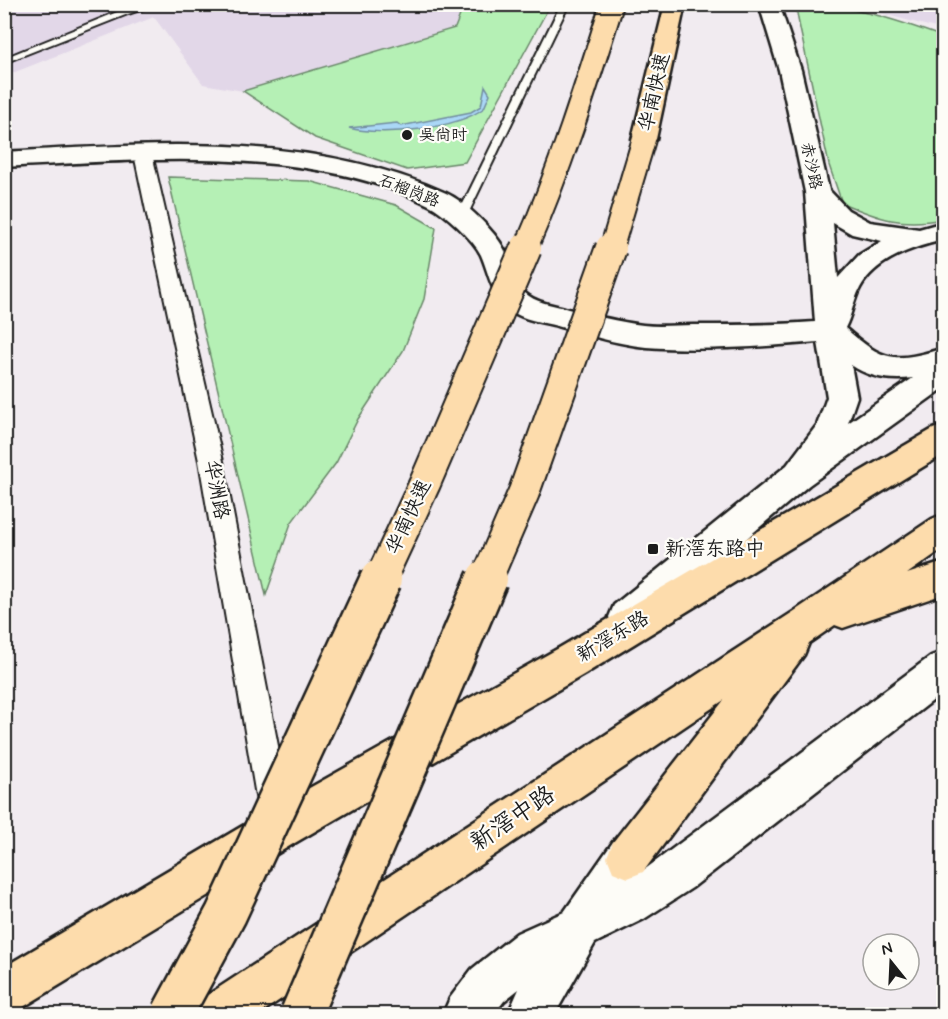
<svg xmlns="http://www.w3.org/2000/svg" width="948" height="1019" font-family="Mynerve,'LXGW WenKai TC',sans-serif">
	<style>
		.built { fill: #e2d7e8 }
		.green { fill: #b5f0b5; stroke: #688668; stroke-width: 1.5 }
		.water { fill: #aad7f6; stroke: #718c9f; stroke-width: 1.5 }
		.lines { fill: none; stroke-linecap: round; stroke-linejoin: round }
		.service-casing { stroke: #1c1c1c; stroke-width: 4 }
		.minor-casing { stroke: #1c1c1c; stroke-width: 4 }
		.secondary-casing { stroke: #1c1c1c; stroke-width: 5 }
		.trunk-casing { stroke: #1c1c1c; stroke-width: 5 }
		.motorway-casing { stroke: #1c1c1c; stroke-width: 5 }
		.service { fill: #fdfcf7; fill-rule: evenodd }
		.minor { fill: #fdfcf7; fill-rule: evenodd }
		.secondary { fill: #fdfcf7; fill-rule: evenodd }
		.trunk { fill: #fddcac; fill-rule: evenodd }
		.motorway { fill: #fddcac; fill-rule: evenodd }
		.motorway-bridge-far2-casing { stroke: #1c1c1c; stroke-width: 26; stroke-linecap: butt }
		.motorway-bridge-far1-casing { stroke: #1c1c1c; stroke-width: 34; stroke-linecap: butt }
		.motorway-bridge-casing { stroke: #1c1c1c; stroke-width: 45; stroke-linecap: butt }
		.motorway-bridge-far2 { stroke: #fddcac; stroke-width: 22 }
		.motorway-bridge-far1 { stroke: #fddcac; stroke-width: 30 }
		.motorway-bridge { stroke: #fddcac; stroke-width: 40 }
		.poi-dot { fill: #1c1c1c; stroke: #fdfcf7; stroke-width: 2 }
		.labels { text-anchor: middle; dominant-baseline: central; stroke-width: 4.5; stroke-linejoin: round; paint-order: stroke }
		.far-poi-label { font-size: 16px; fill: #1c1c1c; stroke: #fdfcf7; text-anchor: start }
		.far-street-label { font-size: 16px; fill: #1c1c1c; stroke: #fdfcf7 }
		.street-label { font-size: 20px; fill: #1c1c1c; stroke: #fdfcf7 }
		.poi-label { font-size: 20px; fill: #1c1c1c; stroke: #fdfcf7; text-anchor: start }
		.near-street-label { font-size: 24px; fill: #1c1c1c; stroke: #fdfcf7 }
	</style>
	<rect width="100%" height="100%" fill="#f1ebf0"/>
	<filter id="ink" filterUnits="userSpaceOnUse"><feTurbulence type="fractalNoise" baseFrequency=".0167" numOctaves="2"/><feDisplacementMap in="SourceGraphic" scale="12" xChannelSelector="R" yChannelSelector="G"/><feConvolveMatrix kernelMatrix="1 2 1 2 8 2 1 2 1" color-interpolation-filters="sRGB"/></filter>
	<g filter="url(#ink)">
		<g class="built">
			<polygon points="5,5 464,5 455,28 243,91 203,84 154,17 5,76"/>
			<polygon points="851,5 943,5 943,30"/>
		</g>
		<g class="green">
			<polygon points="464,5 550,5 465,162 407,170 315,138 243,91 455,28"/>
			<path d="M800,5c49,-1 97,15 143,32v182c-42,8 -63,0 -101,-16l-13,-38 -31,-146 -2,-13z"/>
			<polygon points="168,177 309,181 396,205 436,228 424,299 403,351 358,419 336,463 291,523 266,595"/>
		</g>
		<path class="water" d="M485,86l5,8 -6,14c-27,21 -103,29 -135,20l48,-5 4,3 70,-14 10,-6z"/>
		<g class="lines">
			<g class="service-casing">
				<g id="service">
					<polygon points="142,4 157,4 128,14 4,63 4,58 122,10"/>
					<polygon points="561,4 569,4 467,216 466,218 458,218 457,216"/>
				</g>
			</g>
			<g class="minor-casing">
				<polygon id="minor" points="143,148 149,150 152,154 223,461 290,808 285,819 274,824 263,819 258,808 199,461 134,154 137,150"/>
			</g>
			<g class="secondary-casing">
				<g id="secondary">
					<path d="M759,4h20l22,66 28,120 19,20 22,12 49,7 25,-7v18c-31,7 -68,19 -84,48 -7,13 -8,27 -15,40 39,34 49,35 99,20v40l-135,97 -169,144 -13,5 -13,-5 -5,-12 5,-12 173,-140 30,-40 10,-28 -9,-55c-56,5 -117,9 -172,5 -30,-3 -60,-13 -89,-21 -15,-4 -34,-6 -47,-16 -18,-12 -21,-37 -29,-55 -7,-15 -37,-43 -52,-50 -122,-61 -292,-45 -425,-38v-15c148,-8 304,-21 442,41 18,8 49,38 58,56 8,15 10,37 25,47 11,8 27,9 39,13 25,6 50,13 75,16 16,2 34,0 50,0 41,0 81,0 122,-3l-10,-130 -26,-122zM833,223l19,11 30,7 -23,14 -21,23zM851,365c19,13 41,16 62,13l-65,45 9,-26z"/>
					<polygon points="944,651 944,692 692,888 644,919 595,943 555,1014 508,1014 519,989 504,1001 494,1014 443,1014 450,998 472,969 517,933 564,912 613,842 628,836 643,842 649,857 644,870 931,656"/>
				</g>
			</g>
			<g class="trunk-casing">
				<g id="trunk">
					<polygon points="944,425 944,454 585,674 293,844 20,1009 4,1014 4,967 263,814 559,648 933,429"/>
					<polygon points="944,514 944,548 907,574 944,562 944,594 843,628 835,625 809,643 804,655 643,872 628,878 613,872 607,857 613,842 724,700 259,1014 196,1014 203,998 793,612 932,519"/>
				</g>
			</g>
			<g class="motorway-casing">
				<polygon id="motorway" points="665,4 685,4 656,139 652,144 644,146 636,144 632,139"/>
			</g>
			<use href="#service" class="service"/>
			<use href="#minor" class="minor"/>
			<use href="#secondary" class="secondary"/>
			<use href="#trunk" class="trunk"/>
			<use href="#motorway" class="motorway"/>
			<g class="motorway-bridge-far2-casing">
				<g id="motorway-bridge-far2">
					<path d="M525,250c35,-80 61,-163 87,-246"/>
					<polyline points="611,250 644,139"/>
				</g>
			</g>
			<g class="motorway-bridge-far1-casing">
				<g id="motorway-bridge-far1">
					<polyline points="380,580 425,483 526,248"/>
					<polyline points="486,580 524,492 611,248"/>
				</g>
			</g>
			<g class="motorway-bridge-casing">
				<g id="motorway-bridge">
					<polyline points="172,1014 226,914 381,579"/>
					<polyline points="301,1014 487,579"/>
				</g>
			</g>
			<use href="#motorway-bridge-far2" class="motorway-bridge-far2"/>
			<use href="#motorway-bridge-far1" class="motorway-bridge-far1"/>
			<use href="#motorway-bridge" class="motorway-bridge"/>
		</g>
	</g>
	<g class="poi-dot">
		<circle cx="407" cy="135" r="6"/>
		<rect x="647" y="543" width="12" height="12" rx="3"/>
	</g>
	<g class="labels">
		<g class="far-poi-label">
			<text x="419" y="135">吴尚时</text>
		</g>
		<g class="far-street-label">
			<text transform="translate(811 166) rotate(78)">赤沙路</text>
			<text transform="translate(409 191) rotate(21)">石榴岗路</text>
		</g>
		<g class="street-label">
			<text transform="translate(655 92) rotate(-77)">华南快速</text>
			<text transform="translate(216 490) rotate(79)">华洲路</text>
			<text transform="translate(409 517) rotate(-65)">华南快速</text>
			<text transform="translate(613 637) rotate(-31)">新滘东路</text>
		</g>
		<g class="poi-label">
			<text x="665" y="549">新滘东路中</text>
		</g>
		<g class="near-street-label">
			<text transform="translate(513 819) rotate(-34)">新滘中路</text>
		</g>
	</g>
	<rect width="948" height="1019" fill="none" stroke="#fdfcf7" stroke-width="24"/>
	<rect x="12" y="12" width="924" height="995" fill="none" stroke="#1c1c1c" stroke-width="2" filter="url(#ink)"/>
	<g transform="translate(891 962) rotate(342)"><circle r="28" fill="#fdfcf7" stroke="#a3a29f" stroke-width="1.5"/>
	<path d="M0-4.5L10 22L0 15L-10 22Z" fill="#1c1c1c"/>
	<text y="-9" font-size="16" font-weight="bold" text-anchor="middle" fill="#1c1c1c">N</text>
	</g>
</svg>
